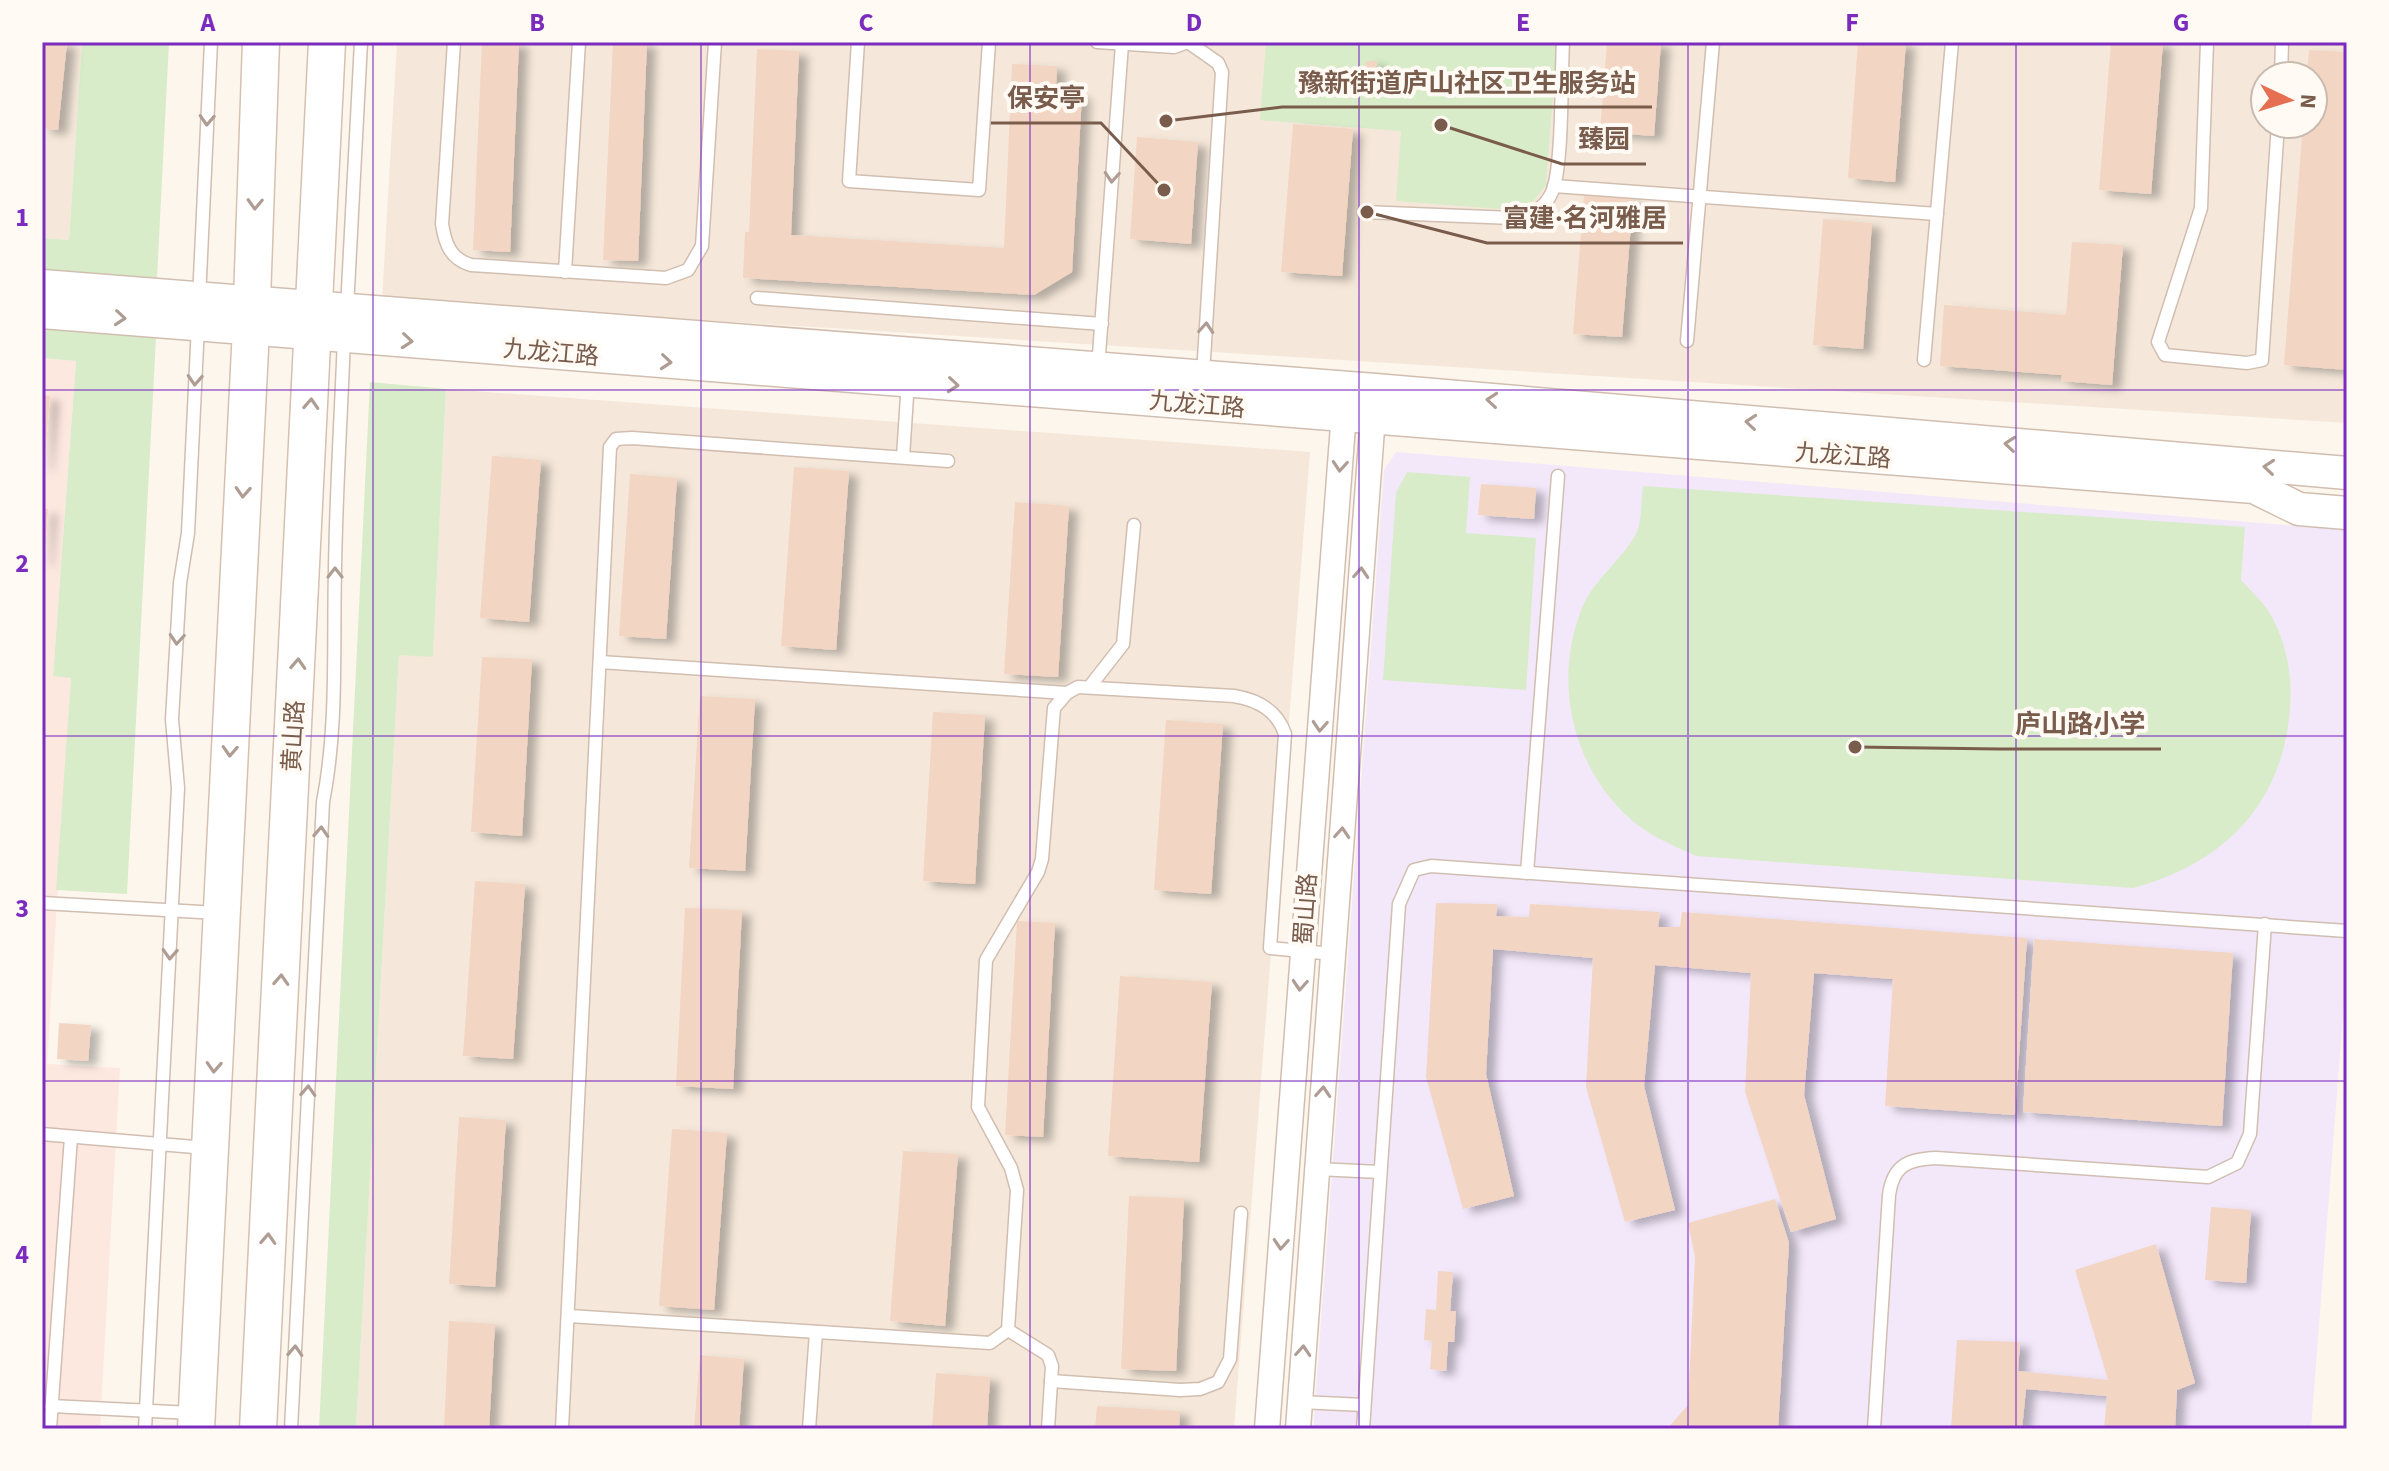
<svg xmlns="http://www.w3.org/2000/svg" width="2389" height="1471" font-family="'Source Sans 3','Noto Sans SC',sans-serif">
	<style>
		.residential { fill: #f5e8da; fill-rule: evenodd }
		.commercial { fill: #fde8e0 }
		.education { fill: #f3e8fa }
		.green { fill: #d8ecc9 }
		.building { fill: #f3d5c3; filter: url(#shadow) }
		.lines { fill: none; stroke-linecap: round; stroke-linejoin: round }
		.service-casing { stroke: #d1beb0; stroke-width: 15 }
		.minor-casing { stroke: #d1beb0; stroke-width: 27 }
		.tertiary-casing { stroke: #d1beb0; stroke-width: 35 }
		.secondary-casing { stroke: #d6c0b0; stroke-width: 39 }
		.service { stroke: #fff; stroke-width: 12 }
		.minor { stroke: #fff; stroke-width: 24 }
		.tertiary { stroke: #fff; stroke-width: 32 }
		.secondary { stroke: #fff; stroke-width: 36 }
		.oneway { stroke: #af9d94 }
		.grid { fill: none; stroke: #7b2cbf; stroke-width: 2; stroke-opacity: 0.55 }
		.labels { text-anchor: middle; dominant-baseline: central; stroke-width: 8; stroke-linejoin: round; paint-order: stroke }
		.street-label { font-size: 24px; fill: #7a5c4d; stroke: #fffaf3 }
		.leader { fill: none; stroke: #7a5c4d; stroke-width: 3 }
		.callout-dot { fill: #7a5c4d; stroke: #fffaf3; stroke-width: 3 }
		.callout-label { font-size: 26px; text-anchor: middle; font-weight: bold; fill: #7a5c4d; stroke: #fffaf3; stroke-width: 8; stroke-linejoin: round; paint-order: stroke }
		.neatline { fill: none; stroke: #7b2cbf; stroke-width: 3 }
		.grid-label { font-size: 26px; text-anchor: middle; font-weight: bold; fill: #7b2cbf }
	</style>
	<defs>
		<filter id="shadow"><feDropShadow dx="9" dy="5" stdDeviation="4" flood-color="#0004"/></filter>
	</defs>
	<rect width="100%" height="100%" fill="#fdf6ec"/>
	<g class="residential">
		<polygon points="42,42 82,42 69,240 42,238"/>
		<path d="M397,42h1950v381l-1965,-123zM2265,76h48v48h-48z"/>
		<polygon points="446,389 1310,452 1234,1429 356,1429 399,654 433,656"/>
	</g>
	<polygon class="commercial" points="42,358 76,361 53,675 71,677 47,1064 120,1068 100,1429 42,1429"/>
	<polygon class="education" points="1396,452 2347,530 2347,964 2311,1429 1313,1429 1384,470"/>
	<g class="green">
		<polygon points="82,42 169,42 157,278 42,269 42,238 69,240"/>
		<polygon points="1266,42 1557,42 1546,185 1528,208 1513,210 1396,201 1401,131 1260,120"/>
		<polygon points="42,329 156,337 127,894 56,890 71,678 53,676 76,361 42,358"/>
		<polygon points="370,382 446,389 433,657 399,655 356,1429 319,1429"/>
		<polygon points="1407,472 1470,477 1466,533 1536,538 1526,690 1383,680 1396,493"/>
		<path d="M1643,486l602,41 -4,53c9,10 21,21 28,32 17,28 24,64 21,95 -6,96 -66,157 -157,181l-437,-32c-24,-11 -50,-22 -69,-40 -56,-53 -74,-136 -45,-208 13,-30 39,-47 54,-74 6,-12 5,-34 7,-48z"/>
	</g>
	<g class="building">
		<polygon points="42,42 67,42 58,130 42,128"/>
		<polygon points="482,42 519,42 510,252 473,250"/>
		<polygon points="613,42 647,42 638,261 603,260"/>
		<polygon points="1607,42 1661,42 1654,136 1600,132"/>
		<polygon points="1858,42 1906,42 1895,182 1848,178"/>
		<polygon points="2111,42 2163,42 2151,194 2099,190"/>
		<polygon points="757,49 799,51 791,235 1004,248 1012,64 1057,66 1056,91 1082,94 1072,272 1034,295 743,278 745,232 749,232"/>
		<polygon points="2309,50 2347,52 2347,370 2284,365 2303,124 2313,124 2313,76 2307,76"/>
		<polygon points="1366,61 1377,61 1375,84 1364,83"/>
		<polygon points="1293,124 1353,129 1342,276 1281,272"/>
		<polygon points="1137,137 1198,142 1191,244 1130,239"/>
		<polygon points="1584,195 1633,199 1622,337 1573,334"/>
		<polygon points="1823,219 1872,223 1863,349 1813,345"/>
		<polygon points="2072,242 2123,245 2112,385 2061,381 2062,375 1940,366 1944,305 2066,315"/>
		<polygon points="42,395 50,396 44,467 42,467"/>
		<polygon points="492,456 541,460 529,622 480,618"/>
		<polygon points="794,467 849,471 836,650 781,646"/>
		<polygon points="630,474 677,478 666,639 619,636"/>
		<polygon points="1481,484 1536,488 1534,519 1478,515"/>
		<polygon points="1015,502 1069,506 1058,677 1004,674"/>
		<polygon points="42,509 48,509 44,563 42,562"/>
		<polygon points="482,657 532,659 522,836 471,832"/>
		<polygon points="700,696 755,699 745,871 689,868"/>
		<polygon points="933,712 985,715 975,884 923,881"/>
		<polygon points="1166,720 1223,724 1211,894 1154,890"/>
		<polygon points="475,881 525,884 513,1059 463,1056"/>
		<polygon points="1436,903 1497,904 1496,916 1529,917 1530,904 1660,912 1658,927 1680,927 1682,912 2027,938 2015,1115 1885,1106 1893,979 1814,973 1804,1095 1836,1219 1791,1232 1745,1092 1751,973 1655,965 1644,1086 1675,1210 1625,1222 1586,1087 1593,958 1493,949 1486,1074 1514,1196 1463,1209 1426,1077"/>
		<polygon points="685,908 742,910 733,1089 676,1086"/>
		<polygon points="1017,921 1055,923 1043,1137 1005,1135"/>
		<polygon points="2034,939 2233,953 2222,1126 2023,1112"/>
		<polygon points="1120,976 1212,982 1199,1162 1108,1156"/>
		<polygon points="59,1023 91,1025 88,1061 57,1059"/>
		<polygon points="459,1117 506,1120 495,1287 449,1284"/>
		<polygon points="672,1129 727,1133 714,1310 659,1306"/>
		<polygon points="903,1151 958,1154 945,1326 890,1321"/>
		<polygon points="1129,1196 1184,1198 1176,1371 1121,1369"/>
		<polygon points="1775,1199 1789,1243 1778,1429 1667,1429 1688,1405 1695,1257 1688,1223"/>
		<polygon points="2211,1207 2251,1210 2246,1283 2205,1280"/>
		<polygon points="2156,1244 2195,1383 2177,1390 2175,1429 2104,1429 2107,1396 2026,1389 2022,1429 1951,1429 1957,1340 2020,1342 2018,1371 2108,1380 2075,1270"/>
		<polygon points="1438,1271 1453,1272 1450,1311 1456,1311 1454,1342 1448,1342 1446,1371 1430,1369 1432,1341 1424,1340 1426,1309 1436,1310"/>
		<polygon points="449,1321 495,1324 489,1429 444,1429"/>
		<polygon points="700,1355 744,1359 739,1429 694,1429"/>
		<polygon points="936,1373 990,1377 987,1429 932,1429"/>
		<polygon points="1097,1406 1180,1411 1179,1429 1095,1429"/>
	</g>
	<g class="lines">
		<g class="service-casing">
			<g id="service">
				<path d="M454,42l-12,182c3,19 8,35 29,41l195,13 22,-8 14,-24 13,-204"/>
				<polyline points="858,42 849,181 979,190 989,42"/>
				<polyline points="1097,42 1174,47 1188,42 1218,63 1222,72 1203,374"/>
				<polyline points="2207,42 2201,208 2158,342 2165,355 2247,363 2262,360 2278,124"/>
				<polyline points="2281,76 2282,42"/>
				<polyline points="1554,186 1937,214"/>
				<path d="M1363,212l150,6c17,-3 32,-9 39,-26 11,-24 9,-118 11,-150"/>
				<polyline points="565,272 579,42"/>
				<polyline points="757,298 1102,324"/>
				<polyline points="199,299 211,42"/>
				<polyline points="347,308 361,42"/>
				<polyline points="1687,341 1713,42"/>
				<polyline points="1924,360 1952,42"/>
				<polyline points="1098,368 1122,44"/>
				<polyline points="903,457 908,381"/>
				<polyline points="600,662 1067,693"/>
				<polyline points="1091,685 1123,644 1134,525"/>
				<polyline points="1527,873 1558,476"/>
				<polyline points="42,903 218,913"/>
				<polyline points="42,1134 206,1148"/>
				<polyline points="1317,1169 1380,1172"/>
				<path d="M569,1316l421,27 18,-13 9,-140 -6,-22 -33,-61 8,-147 52,-88 4,-13 12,-151 13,-15 11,-6 156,9c24,4 43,14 51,38l-15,214 63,6"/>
				<polyline points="1008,1330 1048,1355 1052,1366 1048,1429"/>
				<polyline points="1051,1381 1180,1390 1200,1389 1218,1382 1230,1359 1241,1213"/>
				<polyline points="1300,1402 1364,1405"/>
				<polyline points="51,1406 192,1413"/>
				<polyline points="50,1429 71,1137"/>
				<polyline points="145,1429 178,788 172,719 180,583 188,533 198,325"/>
				<path d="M291,1429l32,-627c15,-77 10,-154 12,-232 1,-77 6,-154 9,-232"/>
				<polyline points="562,1429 610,447 616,439 632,438 948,461"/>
				<polyline points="809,1429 816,1332"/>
				<polyline points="1363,1429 1399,904 1414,870 1431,866 2347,931"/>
				<path d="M1874,1429l15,-234c4,-29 18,-36 47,-37l272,19 29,-14 13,-29 15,-210"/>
			</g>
		</g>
		<g class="minor-casing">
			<g id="minor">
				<polyline points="1267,1429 1345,399"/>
				<polyline points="1298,1429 1374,402"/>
			</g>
		</g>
		<g class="tertiary-casing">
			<g id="tertiary">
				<polyline points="42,286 1375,390 2347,473"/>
				<polyline points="42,312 2254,487 2299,509 2347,513"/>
			</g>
		</g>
		<g class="secondary-casing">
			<g id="secondary">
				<polyline points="196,1429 251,329 261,42"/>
				<polyline points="258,1429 327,42"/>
			</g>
		</g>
		<use href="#service" class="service"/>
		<use href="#minor" class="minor"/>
		<use href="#tertiary" class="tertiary"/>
		<use href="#secondary" class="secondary"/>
	</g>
	<defs><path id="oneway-chevron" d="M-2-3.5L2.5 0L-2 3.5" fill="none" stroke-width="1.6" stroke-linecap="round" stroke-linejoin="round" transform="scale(2)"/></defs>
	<g class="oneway">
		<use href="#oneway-chevron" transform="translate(207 120) rotate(93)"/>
		<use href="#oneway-chevron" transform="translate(1112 177) rotate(94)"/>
		<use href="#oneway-chevron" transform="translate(255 204) rotate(92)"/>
		<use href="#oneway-chevron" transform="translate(120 318) rotate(5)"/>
		<use href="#oneway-chevron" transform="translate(1206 328) rotate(-86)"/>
		<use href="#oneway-chevron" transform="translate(407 341) rotate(5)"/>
		<use href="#oneway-chevron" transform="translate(666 362) rotate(5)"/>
		<use href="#oneway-chevron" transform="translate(195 380) rotate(93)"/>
		<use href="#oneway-chevron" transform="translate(953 385) rotate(5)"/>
		<use href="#oneway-chevron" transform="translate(1492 400) rotate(-175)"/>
		<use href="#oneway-chevron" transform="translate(311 404) rotate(-87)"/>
		<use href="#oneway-chevron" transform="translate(1751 422) rotate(-175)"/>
		<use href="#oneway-chevron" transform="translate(2010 444) rotate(-175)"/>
		<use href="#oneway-chevron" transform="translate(1340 466) rotate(94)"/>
		<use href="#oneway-chevron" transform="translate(2269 467) rotate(-175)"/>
		<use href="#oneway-chevron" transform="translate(243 492) rotate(93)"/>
		<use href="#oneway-chevron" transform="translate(335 573) rotate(-90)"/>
		<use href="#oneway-chevron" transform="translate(1361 573) rotate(-86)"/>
		<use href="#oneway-chevron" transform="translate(177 639) rotate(94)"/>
		<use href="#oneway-chevron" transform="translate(298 664) rotate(-87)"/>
		<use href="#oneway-chevron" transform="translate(1320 726) rotate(94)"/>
		<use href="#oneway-chevron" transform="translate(230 751) rotate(93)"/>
		<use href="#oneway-chevron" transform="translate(321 832) rotate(-87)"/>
		<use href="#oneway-chevron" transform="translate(1342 833) rotate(-86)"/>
		<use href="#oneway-chevron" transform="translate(170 954) rotate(93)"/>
		<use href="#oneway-chevron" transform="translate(281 980) rotate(-87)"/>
		<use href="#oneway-chevron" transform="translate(1300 985) rotate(94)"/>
		<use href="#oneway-chevron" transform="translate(214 1067) rotate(93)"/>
		<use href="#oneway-chevron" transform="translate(308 1091) rotate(-87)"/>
		<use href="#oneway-chevron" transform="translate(1323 1092) rotate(-86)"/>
		<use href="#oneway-chevron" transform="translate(268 1239) rotate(-87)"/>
		<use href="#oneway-chevron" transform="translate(1281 1244) rotate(94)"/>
		<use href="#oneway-chevron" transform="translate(295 1351) rotate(-87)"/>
		<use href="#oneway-chevron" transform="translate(1303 1351) rotate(-86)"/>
	</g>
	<path class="grid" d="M373,42v1387M701,42v1387M1030,42v1387M1359,42v1387M1688,42v1387M2016,42v1387M42,390h2305M42,736h2305M42,1081h2305"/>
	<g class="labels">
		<g class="street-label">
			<text transform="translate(551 353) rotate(5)">九龙江路</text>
			<text transform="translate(1197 405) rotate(5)">九龙江路</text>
			<text transform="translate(1843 456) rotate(4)">九龙江路</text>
			<text transform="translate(294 736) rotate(-87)">黄山路</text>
			<text transform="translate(1306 909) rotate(-86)">蜀山路</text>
		</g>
	</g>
	<path class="leader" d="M1166 121L1282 107H1652M1164 190L1101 123H991M1441 125L1562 164H1646M1367 212L1487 243H1683M1855 747L1999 749H2161"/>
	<g class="callout-dot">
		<circle cx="1166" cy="121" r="8"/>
		<circle cx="1164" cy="190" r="8"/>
		<circle cx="1441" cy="125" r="8"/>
		<circle cx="1367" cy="212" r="8"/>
		<circle cx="1855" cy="747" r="8"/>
	</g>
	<g class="callout-label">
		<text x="1467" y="92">豫新街道庐山社区卫生服务站</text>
		<text x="1046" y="107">保安亭</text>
		<text x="1604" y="148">臻园</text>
		<text x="1585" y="227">富建·名河雅居</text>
		<text x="2080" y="733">庐山路小学</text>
	</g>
	<rect width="2389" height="1471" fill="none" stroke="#fffaf3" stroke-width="88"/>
	<g transform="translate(2289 100) rotate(94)"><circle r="38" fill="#fffaf3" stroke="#cabbb1" stroke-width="2"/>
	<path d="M0-6L14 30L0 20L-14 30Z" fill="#e76f51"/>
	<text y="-12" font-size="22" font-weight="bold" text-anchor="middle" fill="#7a5c4d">N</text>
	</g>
	<rect x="44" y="44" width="2301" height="1383" class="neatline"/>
	<g class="grid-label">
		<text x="208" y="31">A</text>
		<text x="537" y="31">B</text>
		<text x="866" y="31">C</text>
		<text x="1194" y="31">D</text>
		<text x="1523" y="31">E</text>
		<text x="1852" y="31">F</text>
		<text x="2181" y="31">G</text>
		<text x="22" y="226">1</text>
		<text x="22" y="572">2</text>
		<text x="22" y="917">3</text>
		<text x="22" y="1263">4</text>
	</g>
</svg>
